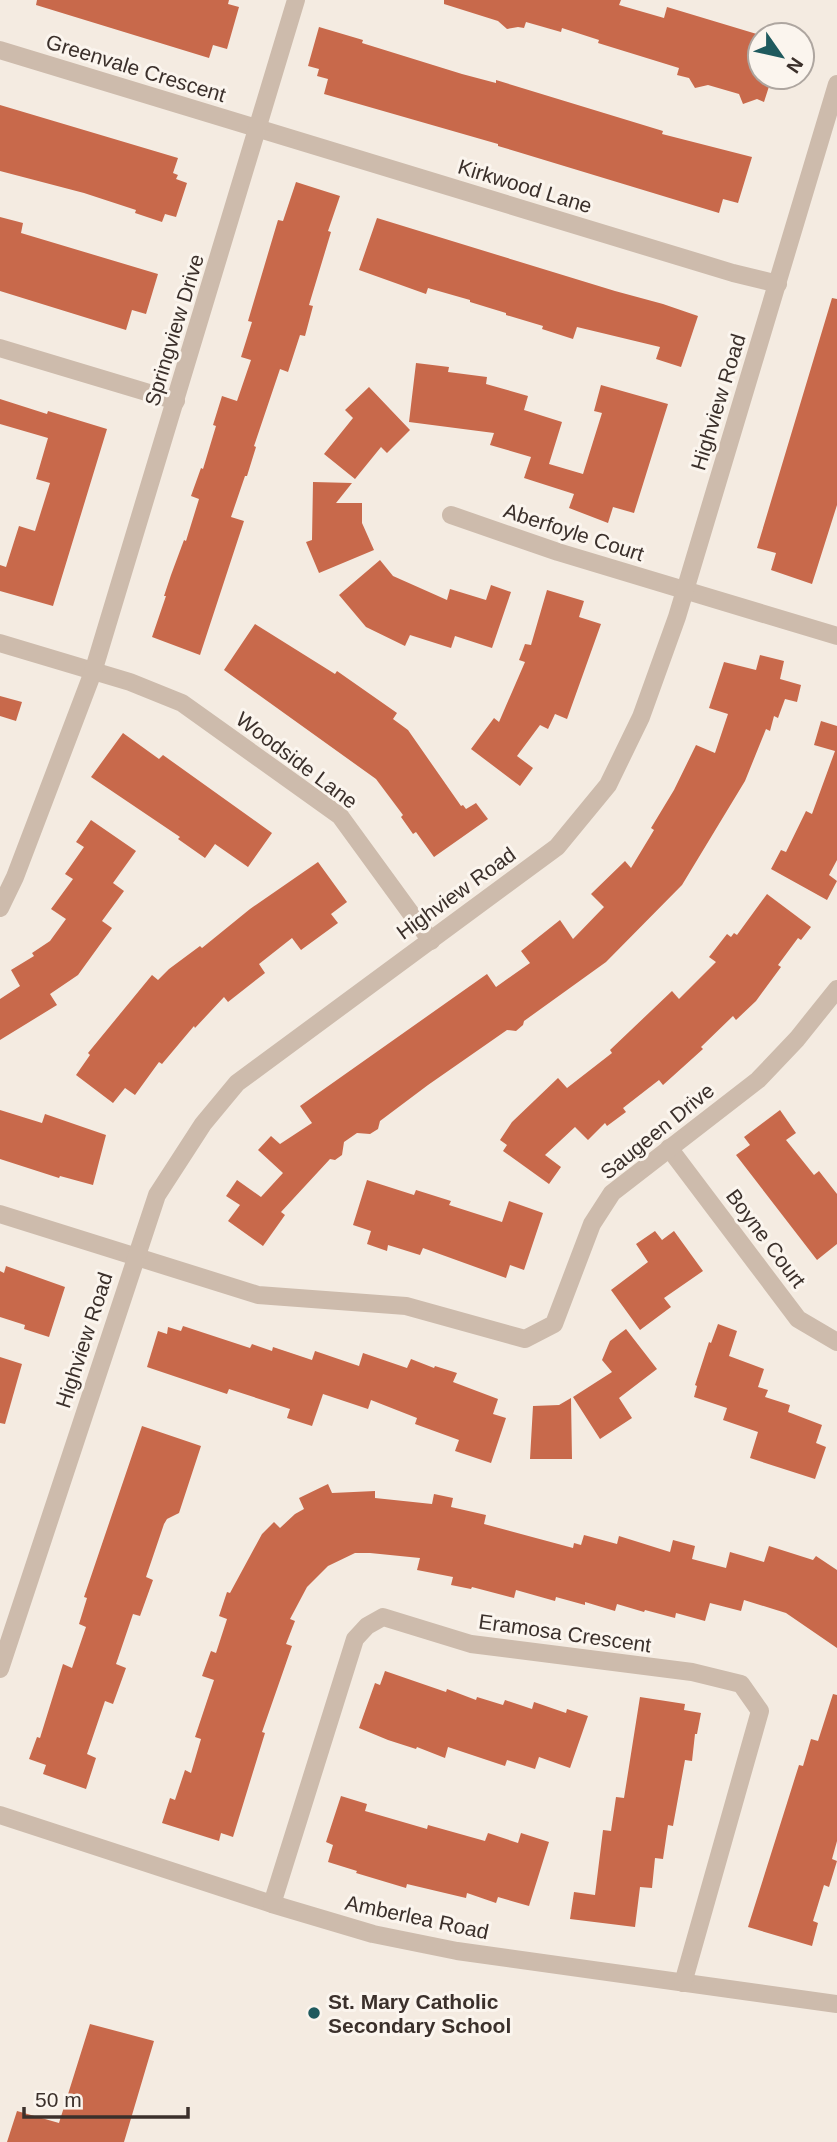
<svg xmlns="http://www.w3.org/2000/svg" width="837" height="2142" font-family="Arial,sans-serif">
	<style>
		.building { fill: #c8694b }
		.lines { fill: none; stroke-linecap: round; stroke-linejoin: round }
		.street { stroke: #cdbbac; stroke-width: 18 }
		.poi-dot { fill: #1f5a5e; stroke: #fbf5ee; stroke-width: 2.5 }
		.labels { text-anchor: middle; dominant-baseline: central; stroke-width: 6; stroke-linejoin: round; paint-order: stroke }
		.street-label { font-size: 21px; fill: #3b302b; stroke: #fbf5ee }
		.poi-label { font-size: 21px; font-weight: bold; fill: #3b302b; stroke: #fbf5ee; text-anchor: start }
	</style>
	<rect width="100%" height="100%" fill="#f4ebe1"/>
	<g class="building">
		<polygon points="37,0 229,0 228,4 239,7 227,49 213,45 209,58 36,5"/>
		<polygon points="444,0 621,0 619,5 664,18 667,7 760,35 760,77 772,77 764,102 757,99 743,104 739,94 708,85 695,88 689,78 677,75 679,68 598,43 599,40 562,28 561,32 526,22 524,28 518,27 507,29 498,21 444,4"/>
		<polygon points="319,27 363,40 362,43 462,74 496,83 496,80 663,131 662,134 752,157 738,203 723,199 719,213 518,152 498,146 498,144 324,94 328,79 317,76 319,69 308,66"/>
		<polygon points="0,105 178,158 173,173 178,175 176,179 187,183 176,217 165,214 162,222 135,213 136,210 84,193 0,171"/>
		<polygon points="296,182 340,196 328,231 331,232 309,305 313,306 305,336 300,335 288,372 280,369 254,446 256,447 247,476 245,476 231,517 244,521 200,655 152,637 166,596 164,596 171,575 184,540 186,541 199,499 191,496 201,468 203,469 216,426 213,425 222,396 237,401 251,360 241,357 252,322 248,321 278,220 283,221"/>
		<polygon points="0,217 23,223 21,233 158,274 146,314 132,310 126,330 0,291"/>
		<polygon points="377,218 615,291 663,304 698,316 681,367 656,359 660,347 577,327 573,339 542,329 543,326 506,315 506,313 470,302 470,300 428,288 426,294 359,270"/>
		<polygon points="832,298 837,299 837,505 812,584 771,570 776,553 757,548"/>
		<polygon points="416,363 449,367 448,372 487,377 486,384 528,396 524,410 562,422 549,464 583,474 602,413 594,411 601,385 668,404 634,513 613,507 608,523 569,508 574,494 524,478 531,457 490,445 494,433 409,422"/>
		<polygon points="369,387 410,430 387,453 381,447 355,479 324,454 353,418 345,410"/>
		<polygon points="0,399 47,414 48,411 107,429 53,606 0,591 0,565 6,567 19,526 35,531 50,483 36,479 48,438 0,424"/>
		<polygon points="313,482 352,483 336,503 362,503 362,523 374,550 319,573 306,542 312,540"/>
		<polygon points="380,560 393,576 447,600 450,589 486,600 491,585 511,592 492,648 455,636 451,648 410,635 405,646 366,627 339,595"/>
		<polygon points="547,590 584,601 579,617 601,624 567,719 555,714 548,729 540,725 517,756 533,768 520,786 471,749 494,718 499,722 525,662 519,660 525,644 531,645"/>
		<polygon points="255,624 335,674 337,671 397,713 393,719 408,730 461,806 463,805 466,809 476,803 488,819 434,857 416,832 413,834 401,817 403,815 376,779 224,670"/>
		<polygon points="760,655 784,661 780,679 801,685 797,702 785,699 778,718 774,716 770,731 766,729 745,781 682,885 606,962 524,1021 523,1025 516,1031 507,1030 428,1085 380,1121 378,1129 370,1134 357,1133 344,1142 342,1155 335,1160 330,1159 281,1212 285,1215 263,1246 228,1221 240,1205 226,1196 237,1180 261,1197 283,1173 258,1150 271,1136 280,1144 312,1123 300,1106 487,974 496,987 530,963 521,951 560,920 573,939 604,907 591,894 625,861 631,868 654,830 651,828 674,790 696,745 715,753 728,714 709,708 724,662 756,670"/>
		<polygon points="0,696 22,702 16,721 0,716"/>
		<polygon points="821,721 837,726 837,860 829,875 837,881 827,900 771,869 781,850 786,852 806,811 812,814 835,751 814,745"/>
		<polygon points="123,733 159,759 163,755 272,833 248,867 215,844 205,858 178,839 180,837 91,777"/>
		<polygon points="91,820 136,851 113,883 124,891 102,921 112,928 78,975 50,994 57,1005 0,1040 0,999 20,986 11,970 34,956 32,953 50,941 66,919 51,909 73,879 65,874 84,847 76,842"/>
		<polygon points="318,862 347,902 331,914 338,923 301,950 292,938 259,964 265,973 228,1002 224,997 195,1028 194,1026 162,1064 159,1062 135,1095 125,1088 113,1103 76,1075 90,1055 88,1053 152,975 158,980 169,969 200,946 202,948 250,909"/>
		<polygon points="767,894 811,927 801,940 798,938 778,965 781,967 756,1001 736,1020 733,1016 701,1047 703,1049 663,1085 659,1080 623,1108 626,1112 607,1126 605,1123 588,1140 575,1127 545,1155 561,1167 549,1184 503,1151 507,1145 500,1140 512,1122 558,1078 567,1088 612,1053 610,1050 672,991 679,999 716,962 709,957 727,934 731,937 734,933 737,935"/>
		<polygon points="0,1110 42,1123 45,1114 106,1135 93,1185 60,1176 59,1178 0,1159"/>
		<polygon points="780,1110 796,1133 786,1140 814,1175 819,1171 837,1194 837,1244 817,1260 736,1155 750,1145 744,1137"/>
		<polygon points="367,1180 414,1195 416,1190 451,1201 449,1205 502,1222 509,1201 543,1213 524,1270 510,1265 506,1278 423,1248 420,1255 388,1245 387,1251 367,1244 371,1231 353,1225"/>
		<polygon points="655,1231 662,1240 674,1231 703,1271 664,1298 671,1307 640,1330 611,1290 648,1262 636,1244"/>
		<polygon points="6,1266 65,1287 49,1337 24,1329 25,1325 0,1317 0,1271 4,1273"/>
		<polygon points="718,1324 737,1331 729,1356 764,1369 758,1387 768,1390 765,1397 790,1405 788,1412 822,1425 816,1443 826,1447 815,1479 750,1458 758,1432 723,1420 727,1408 694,1397 697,1386 695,1385 709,1342 711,1343"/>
		<polygon points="183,1326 250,1348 252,1344 272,1351 273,1347 312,1360 315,1351 359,1366 363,1353 407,1368 411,1359 434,1368 435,1366 457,1373 453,1382 498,1399 493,1414 506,1418 491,1463 455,1451 459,1440 415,1424 417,1418 371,1400 368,1409 323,1394 312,1426 287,1418 290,1409 229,1389 227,1394 147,1367 158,1331 167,1334 168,1327 181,1331"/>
		<polygon points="626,1329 657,1369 619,1398 632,1418 600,1439 573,1397 612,1372 602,1360 610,1341"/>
		<polygon points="0,1357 22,1364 5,1424 0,1423"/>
		<polygon points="571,1398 572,1459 530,1459 533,1406 559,1405"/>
		<polygon points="142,1426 201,1446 179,1513 167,1519 164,1524 146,1577 153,1580 140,1616 133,1614 116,1664 126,1668 113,1704 105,1701 87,1754 96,1758 86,1789 43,1774 46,1765 29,1759 37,1737 40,1738 63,1664 72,1668 86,1627 79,1624 87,1598 84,1597"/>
		<polygon points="328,1484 332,1493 375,1491 375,1498 432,1504 434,1494 453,1498 451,1507 486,1515 484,1524 573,1548 574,1543 581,1545 584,1535 617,1544 619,1536 670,1552 673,1540 695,1546 692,1559 726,1568 730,1552 764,1562 769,1546 813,1560 816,1556 837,1570 837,1648 786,1613 744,1600 741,1611 710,1603 705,1621 676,1613 675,1618 645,1610 644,1612 617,1604 615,1611 585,1602 585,1605 556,1597 555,1601 516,1590 514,1598 472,1587 471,1589 451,1585 453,1577 417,1570 420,1558 370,1553 355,1553 328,1566 307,1587 290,1619 295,1621 286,1644 292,1646 262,1732 265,1733 233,1837 221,1833 219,1841 162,1823 170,1798 175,1800 185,1770 191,1773 201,1739 195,1737 214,1680 202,1676 211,1651 216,1653 227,1619 219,1616 227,1592 230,1593 262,1534 274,1522 280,1528 295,1514 304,1509 299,1498"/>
		<polygon points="385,1671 446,1692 447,1689 476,1700 477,1697 503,1705 505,1700 532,1709 534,1702 566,1713 567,1709 588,1716 570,1768 539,1757 535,1769 507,1760 505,1766 448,1747 445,1758 417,1747 416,1749 388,1740 359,1728 375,1683 380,1685"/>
		<polygon points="833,1694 837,1695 837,1841 832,1859 837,1861 829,1887 824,1885 813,1921 818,1923 812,1946 748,1927 799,1765 803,1766 811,1739 818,1741"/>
		<polygon points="640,1697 685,1704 684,1710 701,1713 697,1734 695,1734 692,1761 685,1760 673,1826 668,1825 663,1859 655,1858 652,1888 640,1887 635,1927 570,1919 574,1892 595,1895 603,1830 611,1831 616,1797 624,1798"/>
		<polygon points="341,1796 367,1804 365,1811 427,1829 428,1825 485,1841 488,1833 518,1843 521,1833 549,1842 529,1906 498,1897 496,1903 467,1893 466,1898 407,1884 406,1888 356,1873 357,1871 328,1862 333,1845 326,1842"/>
		<polygon points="90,2024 154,2041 124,2142 7,2142 17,2111 59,2123"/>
	</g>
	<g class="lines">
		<g class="street">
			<polyline points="0,50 733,273 778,284"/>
			<polyline points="0,348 176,401"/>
			<polyline points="451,515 558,552 837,636"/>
			<polyline points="0,643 130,682 182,703 340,816 431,941"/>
			<polyline points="0,908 15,877 93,672 296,0"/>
			<polyline points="669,1148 798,1319 837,1342"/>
			<polyline points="0,1214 258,1295 406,1306 525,1339 554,1324 592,1224 612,1193 758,1080 797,1039 837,989"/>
			<polyline points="0,1669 157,1195 203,1124 237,1083 557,847 608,785 641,717 677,617 837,84"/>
			<polyline points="0,1815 272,1904 373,1934 457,1951 837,2004"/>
			<polyline points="272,1904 355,1639 367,1626 383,1617 471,1644 692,1672 741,1684 760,1711 683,1983"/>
		</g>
	</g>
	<circle class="poi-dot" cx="314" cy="2013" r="7"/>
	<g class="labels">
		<g class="street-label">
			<text transform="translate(136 68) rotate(17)">Greenvale Crescent</text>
			<text transform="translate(525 186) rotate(17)">Kirkwood Lane</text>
			<text transform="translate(174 330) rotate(-73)">Springview Drive</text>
			<text transform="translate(718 402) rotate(-73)">Highview Road</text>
			<text transform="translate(574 532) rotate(18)">Aberfoyle Court</text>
			<text transform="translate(297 760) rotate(37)">Woodside Lane</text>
			<text transform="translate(456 893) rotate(-36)">Highview Road</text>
			<text transform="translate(657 1131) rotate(-39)">Saugeen Drive</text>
			<text transform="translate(766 1238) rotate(53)">Boyne Court</text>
			<text transform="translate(84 1340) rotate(-72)">Highview Road</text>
			<text transform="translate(565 1633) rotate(8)">Eramosa Crescent</text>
			<text transform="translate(417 1917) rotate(12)">Amberlea Road</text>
		</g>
		<g class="poi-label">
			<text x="328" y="2001">St. Mary Catholic<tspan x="328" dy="24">Secondary School</tspan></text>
		</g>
	</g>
	<g transform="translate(781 56) rotate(124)"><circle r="33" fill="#fbf5ee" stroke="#aea6a0" stroke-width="2"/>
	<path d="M0-5L12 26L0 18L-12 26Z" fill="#1f5a5e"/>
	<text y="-10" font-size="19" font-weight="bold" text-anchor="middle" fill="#3b302b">N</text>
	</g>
	<path d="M24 2107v10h164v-10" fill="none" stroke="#3b302b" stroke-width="3.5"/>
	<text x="35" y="2107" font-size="21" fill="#3b302b" stroke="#fbf5ee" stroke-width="5" paint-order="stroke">50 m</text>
</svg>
